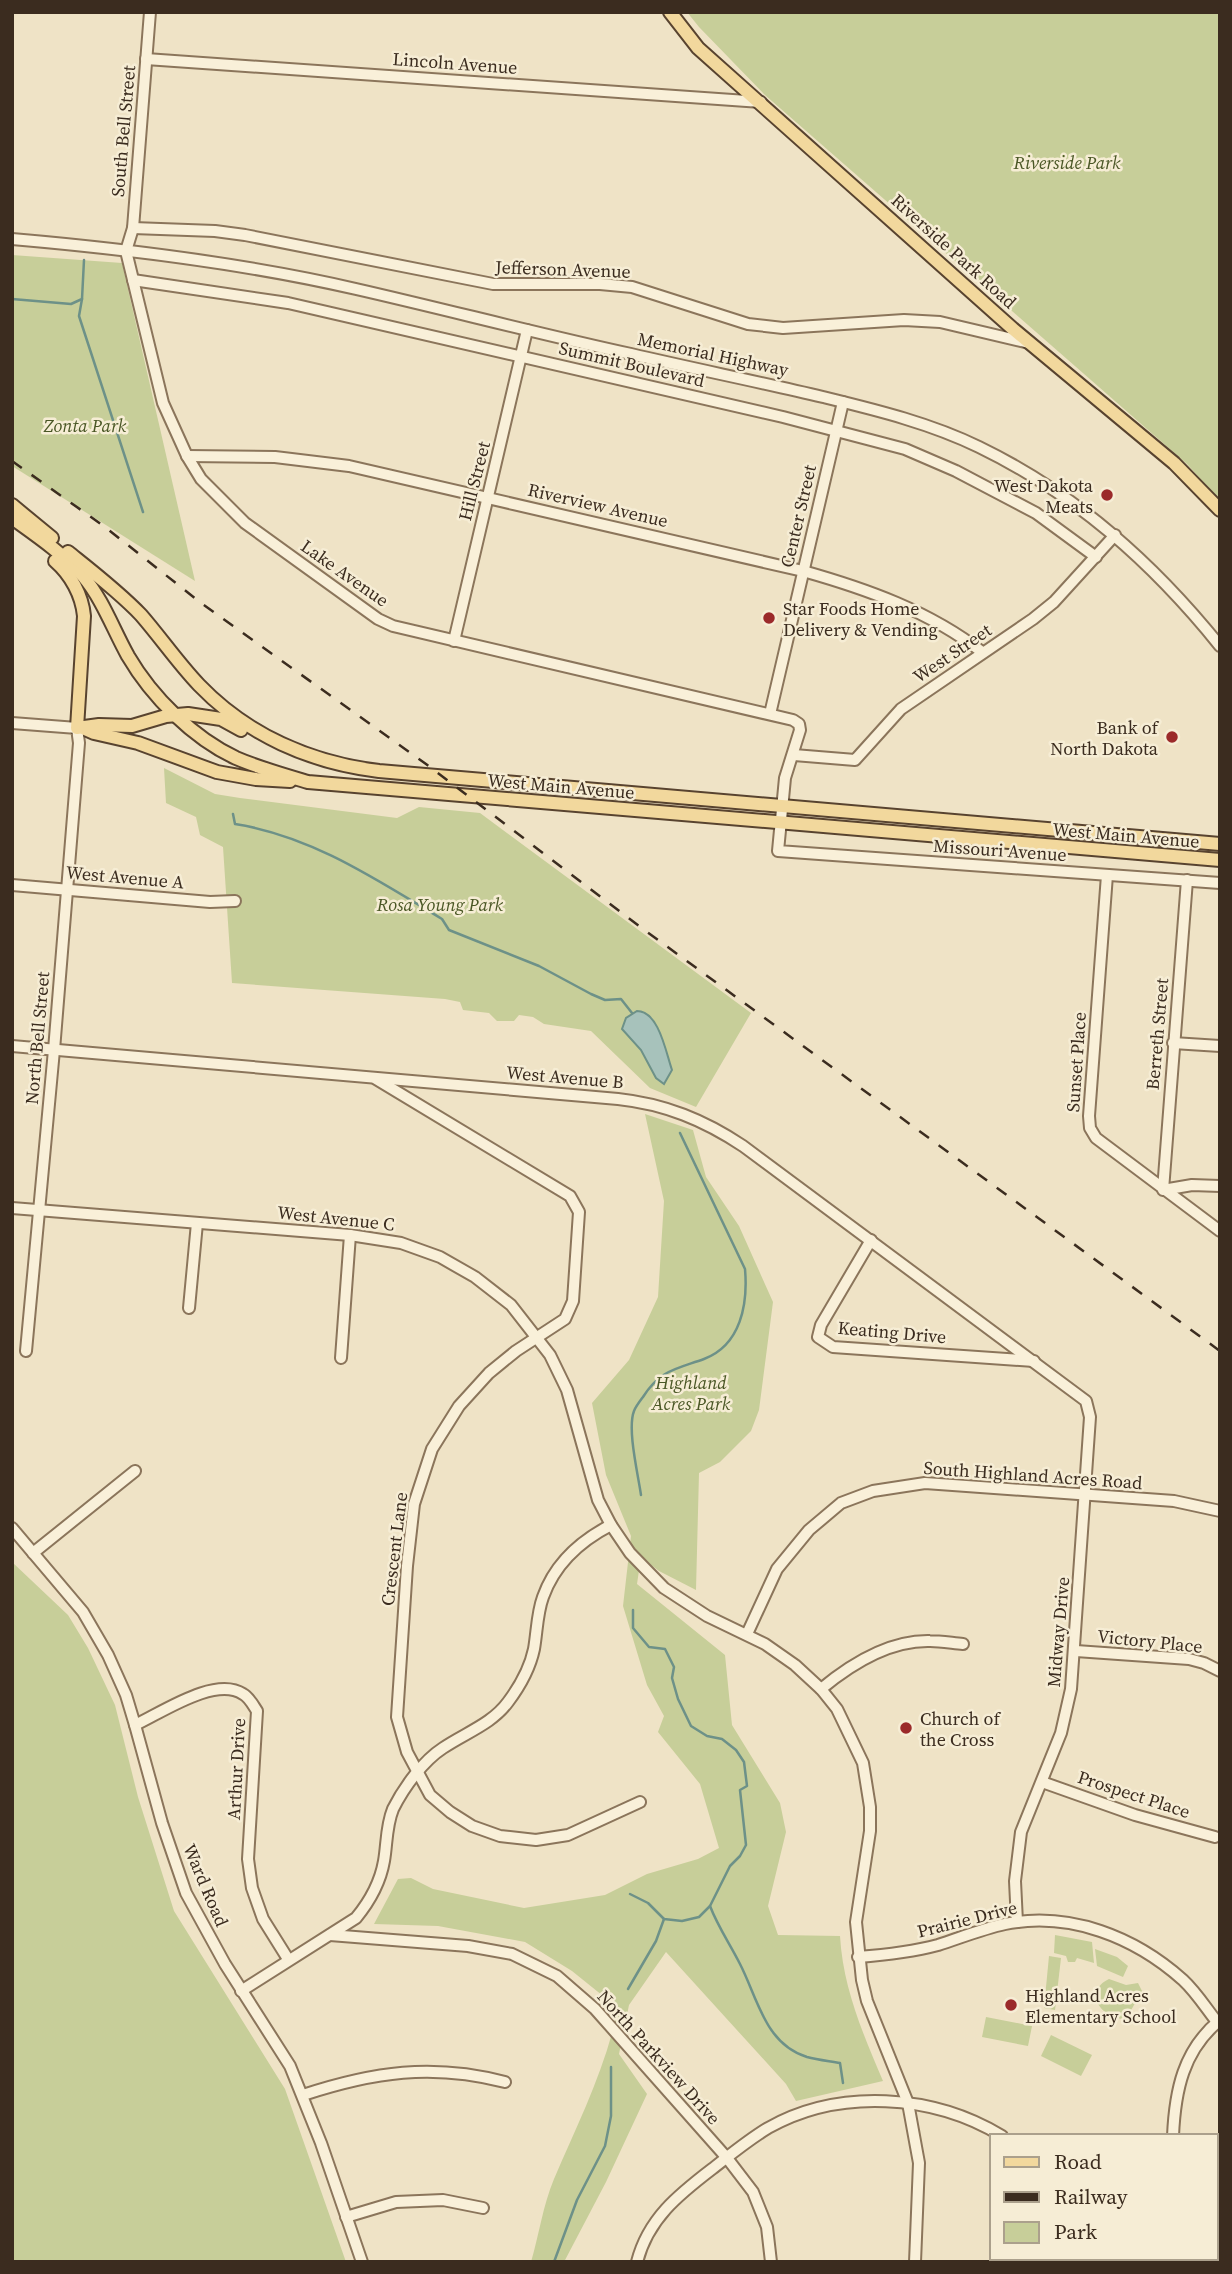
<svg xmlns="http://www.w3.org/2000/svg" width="1232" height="2274" font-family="'Source Serif 4',serif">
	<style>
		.green { fill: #c7ce99 }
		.water { fill: #a7c2bb; stroke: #6d9188; stroke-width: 2 }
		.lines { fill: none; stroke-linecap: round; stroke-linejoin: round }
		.stream { stroke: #6d9188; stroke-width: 2.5 }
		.minor-casing { stroke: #8b755b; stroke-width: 14 }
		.major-casing { stroke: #58432f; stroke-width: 16 }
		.minor { stroke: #f9f0d9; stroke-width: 10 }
		.major { stroke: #f2d89d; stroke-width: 12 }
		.rail { stroke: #3b2c1f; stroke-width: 2.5; stroke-dasharray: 12 12; stroke-linecap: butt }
		.poi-dot { fill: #9b2a2a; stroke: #f6edd5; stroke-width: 2.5 }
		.labels { text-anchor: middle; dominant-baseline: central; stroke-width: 5; stroke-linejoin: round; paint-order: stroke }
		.street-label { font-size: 18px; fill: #3b2c1f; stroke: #f6edd5 }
		.park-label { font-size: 18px; font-style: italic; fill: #4a5725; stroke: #f6edd5 }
		.poi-label { font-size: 18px; fill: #3b2c1f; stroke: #f6edd5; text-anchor: start }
	</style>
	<rect width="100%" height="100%" fill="#efe3c6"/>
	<g class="green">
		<polygon points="687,12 1220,12 1220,501 1187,464 765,95 699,27"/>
		<polygon points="12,255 122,263 195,581 12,466"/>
		<polygon points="164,768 215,794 240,798 397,818 419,807 480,813 751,1013 696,1107 650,1088 591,1031 544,1024 533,1017 519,1015 514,1021 497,1021 489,1013 463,1010 460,1002 445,999 232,983 223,847 200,835 196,817 166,803"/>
		<path d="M645,1114l48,16 13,47 33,49 34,76 -14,108 -8,21 -31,31 -21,11 -3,117 -37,-19 -18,-14 -4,27 88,71 7,70 48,78 6,29 -18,74 10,29 62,1c3,52 23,98 43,145l-87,20 -10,-17 -120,-132 -37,53 -10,49 28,40 -41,88 -42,80h-33c8,-27 12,-57 23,-83 24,-56 52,-111 64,-171l-46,-37 -47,-29 -87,-16 -64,-2 24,-45 13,-1 22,11 91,19 81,-13 42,-21 51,-15 21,-11 -19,-64 -42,-52 6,-16 -17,-31 -24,-79 8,-70 -25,-61 -14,-72 37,-43 29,-63 6,-96z"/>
		<polygon points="12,1562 68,1615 88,1648 115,1705 138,1797 174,1911 285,2089 346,2262 12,2262"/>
		<polygon points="1055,1935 1092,1942 1094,1963 1077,1958 1075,1962 1068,1962 1066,1956 1054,1953"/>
		<polygon points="1095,1949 1117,1957 1128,1966 1123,1977 1097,1966"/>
		<polygon points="1049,1956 1061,1958 1055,2010 1044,2008"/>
		<path d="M1109,1979l17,6 12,-2 4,8 -16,28c-26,0 -43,-28 -17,-40z"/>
		<polygon points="986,2017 1032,2026 1028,2046 982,2037"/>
		<polygon points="1051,2035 1092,2055 1081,2076 1041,2056"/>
	</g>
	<path class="water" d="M637,1011c22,0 29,42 35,59l-8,14 -8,-6 -15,-28 -19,-21 4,-11z"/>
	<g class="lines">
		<g class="stream">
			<polyline points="12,299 71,304 82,299 84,260"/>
			<polyline points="82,299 79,316 143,512"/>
			<path d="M233,814l2,10c77,12 142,56 207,95l7,11 90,36 52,28 14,6 16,-1 11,14"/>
			<path d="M641,1495c-3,-21 -14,-66 -7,-84 2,-5 6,-10 9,-14 17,-27 33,-28 61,-38 37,-14 44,-55 41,-90l-65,-136"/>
			<path d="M633,1610v18l16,19 16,2 9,18 -2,11 6,21 13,27 16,10 15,3 14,11 8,12 3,24 -7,4 6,55 -6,11 -10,10 -20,40c8,21 20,38 30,58 18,35 25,80 67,93 11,3 22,4 33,6l3,20"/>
			<polyline points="630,1894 648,1903 664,1919 682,1921 699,1917 710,1906"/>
			<polyline points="628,1989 656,1941 664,1919"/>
			<polyline points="554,2262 577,2200 605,2146 611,2116 611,2067"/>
		</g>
		<g class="minor-casing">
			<g id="minor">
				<polyline points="146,59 761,102"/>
				<polyline points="133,228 215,231 245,235 493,284 600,284 632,287 748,324 783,328 904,320 940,322 1029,343"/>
				<path d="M12,239c115,10 232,24 344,50 92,21 183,45 275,65 64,15 129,28 192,43 53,13 107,26 156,50 97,47 174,116 241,199"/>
				<polyline points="126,251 163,403 187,456 201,479 245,523 378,619 393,626 793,720 799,724 800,730 785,778 778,851 1220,883"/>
				<polyline points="126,251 133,228 150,12"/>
				<polyline points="133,280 288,303 783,417 905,449 956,471 1036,513 1096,557"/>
				<path d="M187,456l88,1 74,9 454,105c64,18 126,40 179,81"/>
				<polyline points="454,641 527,330"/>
				<polyline points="770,714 843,402"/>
				<polyline points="12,723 77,728 79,743 54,1050 26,1351"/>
				<polyline points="794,755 855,760 901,709 1033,619 1054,602 1115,535"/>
				<polyline points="1107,875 1089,1116 1090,1128 1096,1138 1220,1231"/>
				<polyline points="1187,880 1163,1190 1192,1185 1220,1186"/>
				<polyline points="12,885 210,902 235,901"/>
				<polyline points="1173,1043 1220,1046"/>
				<path d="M12,1046l606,53c47,5 86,21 125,47l343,255 4,16 -19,272 -10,44 -40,99 -6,49 2,41"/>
				<polyline points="376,1079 570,1196 579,1212 573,1301 565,1319 516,1351 489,1373 459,1406 432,1449 414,1504 407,1566 397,1717 407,1752 430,1795 450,1812 472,1826 500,1836 536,1840 568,1835 640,1802"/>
				<polyline points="12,1208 350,1235 401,1243 440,1257 475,1277 511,1305 550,1355 567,1390 598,1500 611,1525 630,1553 664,1588 707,1616 765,1644 795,1665 821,1689 837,1709 863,1763 870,1807 870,1831 856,1922 862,1980 867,2001 908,2103 919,2163 915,2262"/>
				<polyline points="871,1240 821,1325 818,1337 833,1347 1034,1361"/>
				<polyline points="189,1308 197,1223"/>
				<polyline points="341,1358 350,1235"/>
				<polyline points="12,1528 83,1612 108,1655 126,1695 135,1725 162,1823 186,1893 225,1964 290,2066 321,2143 362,2262"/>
				<polyline points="33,1553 135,1471"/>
				<polyline points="747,1634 777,1569 809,1530 841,1503 873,1491 925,1483 1174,1501 1220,1511"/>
				<polyline points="1076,1651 1189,1659 1204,1663 1220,1671"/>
				<path d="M821,1689c30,-25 69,-49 109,-48 10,0 22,2 33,3"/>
				<path d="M135,1725c28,-13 80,-49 108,-31 6,3 10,11 14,17l-9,148 4,29 11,31 25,40"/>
				<polyline points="1042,1782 1135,1815 1215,1837"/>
				<polyline points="330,1935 468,1946 512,1954 557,1976 595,2009 727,2158 753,2192 767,2227 771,2262"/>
				<path d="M858,1957c27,-2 54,-5 80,-12 22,-7 44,-16 67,-21 65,-13 130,13 178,56 13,12 23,28 34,42"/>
				<path d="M241,1991l115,-73c14,-17 24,-34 28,-57 3,-17 2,-35 9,-52 11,-22 30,-48 50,-61 22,-15 49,-24 65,-46 12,-16 22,-34 26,-53 3,-17 3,-36 9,-52 12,-34 37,-56 68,-72"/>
				<path d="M303,2095c70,-23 129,-32 202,-13"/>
				<path d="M1173,2136c2,-45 10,-86 47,-116"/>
				<polyline points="346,2217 396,2202 443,2200 483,2208"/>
				<path d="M637,2262c11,-43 41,-67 75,-93 18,-14 36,-29 56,-41 71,-40 165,-34 234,8"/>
				<polyline points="1101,2262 1110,2258"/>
			</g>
		</g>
		<g class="major-casing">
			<g id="major">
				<polyline points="670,12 698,48 1013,329 1174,463 1220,510"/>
				<polyline points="12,505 52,538"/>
				<path d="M12,518c25,18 50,35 71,58 20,24 30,53 45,80 24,41 65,82 108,102 23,10 48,17 72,24l912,78"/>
				<path d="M68,552c25,20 51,40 73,63 20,23 37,48 58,70 48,50 112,78 180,86l841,73"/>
				<path d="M55,561c16,14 27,34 29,55l-7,112 22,-3 33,1 34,-10 22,-2 33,5 20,11"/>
				<polyline points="85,729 94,733 138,743 217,772 256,779 290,781"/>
			</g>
		</g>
		<use href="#minor" class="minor"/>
		<use href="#major" class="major"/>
		<polyline class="rail" points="12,461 105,527 201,603 426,764 639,926 1220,1351"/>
	</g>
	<g class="poi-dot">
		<circle cx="1107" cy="495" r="7"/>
		<circle cx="769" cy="618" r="7"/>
		<circle cx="1172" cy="737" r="7"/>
		<circle cx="906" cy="1728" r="7"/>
		<circle cx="1011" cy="2005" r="7"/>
	</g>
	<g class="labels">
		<g class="street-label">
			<text transform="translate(455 63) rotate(4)">Lincoln Avenue</text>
			<text transform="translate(123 131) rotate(-85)">South Bell Street</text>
			<text transform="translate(954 251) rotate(42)">Riverside Park Road</text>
			<text transform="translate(563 269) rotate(2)">Jefferson Avenue</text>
			<text transform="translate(713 354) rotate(12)">Memorial Highway</text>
			<text transform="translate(632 364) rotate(13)">Summit Boulevard</text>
			<text transform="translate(474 481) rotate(-76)">Hill Street</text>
			<text transform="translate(598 505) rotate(13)">Riverview Avenue</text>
			<text transform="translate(798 516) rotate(-77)">Center Street</text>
			<text transform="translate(345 573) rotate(35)">Lake Avenue</text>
			<text transform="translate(952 653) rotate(-34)">West Street</text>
			<text transform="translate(561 786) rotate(5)">West Main Avenue</text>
			<text transform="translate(1126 835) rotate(5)">West Main Avenue</text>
			<text transform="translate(1000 850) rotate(4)">Missouri Avenue</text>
			<text transform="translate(125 877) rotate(5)">West Avenue A</text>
			<text transform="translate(1157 1034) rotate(-85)">Berreth Street</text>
			<text transform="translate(37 1038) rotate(-85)">North Bell Street</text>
			<text transform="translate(1076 1062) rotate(-86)">Sunset Place</text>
			<text transform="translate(565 1077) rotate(5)">West Avenue B</text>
			<text transform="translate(336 1218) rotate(6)">West Avenue C</text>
			<text transform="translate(892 1332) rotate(5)">Keating Drive</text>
			<text transform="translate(1033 1475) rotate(4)">South Highland Acres Road</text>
			<text transform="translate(394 1549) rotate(-83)">Crescent Lane</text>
			<text transform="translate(1058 1632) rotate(-85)">Midway Drive</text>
			<text transform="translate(1150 1641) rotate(6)">Victory Place</text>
			<text transform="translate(236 1769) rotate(-87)">Arthur Drive</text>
			<text transform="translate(1134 1794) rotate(18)">Prospect Place</text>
			<text transform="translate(206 1885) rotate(67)">Ward Road</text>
			<text transform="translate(967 1919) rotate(-14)">Prairie Drive</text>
			<text transform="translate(659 2057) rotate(48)">North Parkview Drive</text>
		</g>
		<g class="park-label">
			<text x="1067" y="162">Riverside Park</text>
			<text x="85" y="425">Zonta Park</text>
			<text x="440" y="904">Rosa Young Park</text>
			<text x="691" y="1382">Highland<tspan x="691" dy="21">Acres Park</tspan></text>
		</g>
		<g class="poi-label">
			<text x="1093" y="485" text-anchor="end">West Dakota<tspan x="1093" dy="21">Meats</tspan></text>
			<text x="783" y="608">Star Foods Home<tspan x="783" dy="21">Delivery &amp; Vending</tspan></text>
			<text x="1158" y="727" text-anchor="end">Bank of<tspan x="1158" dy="21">North Dakota</tspan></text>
			<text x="920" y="1718">Church of<tspan x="920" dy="21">the Cross</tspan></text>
			<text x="1025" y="1995">Highland Acres<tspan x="1025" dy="21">Elementary School</tspan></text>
		</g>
	</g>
	<rect width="1232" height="2274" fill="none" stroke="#3b2c1f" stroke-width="28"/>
	<rect x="990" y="2134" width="228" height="126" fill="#f6edd5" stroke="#aba08c" stroke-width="2"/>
	<rect x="1004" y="2157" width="35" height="10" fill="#f2d89d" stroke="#aba08c" stroke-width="2"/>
	<text x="1054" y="2169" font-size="21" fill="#3b2c1f">Road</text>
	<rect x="1004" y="2192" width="35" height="10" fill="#3b2c1f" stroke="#aba08c" stroke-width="2"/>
	<text x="1054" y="2204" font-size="21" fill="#3b2c1f">Railway</text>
	<rect x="1004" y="2222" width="35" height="21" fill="#c7ce99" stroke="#aba08c" stroke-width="2"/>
	<text x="1054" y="2239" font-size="21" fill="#3b2c1f">Park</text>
</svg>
